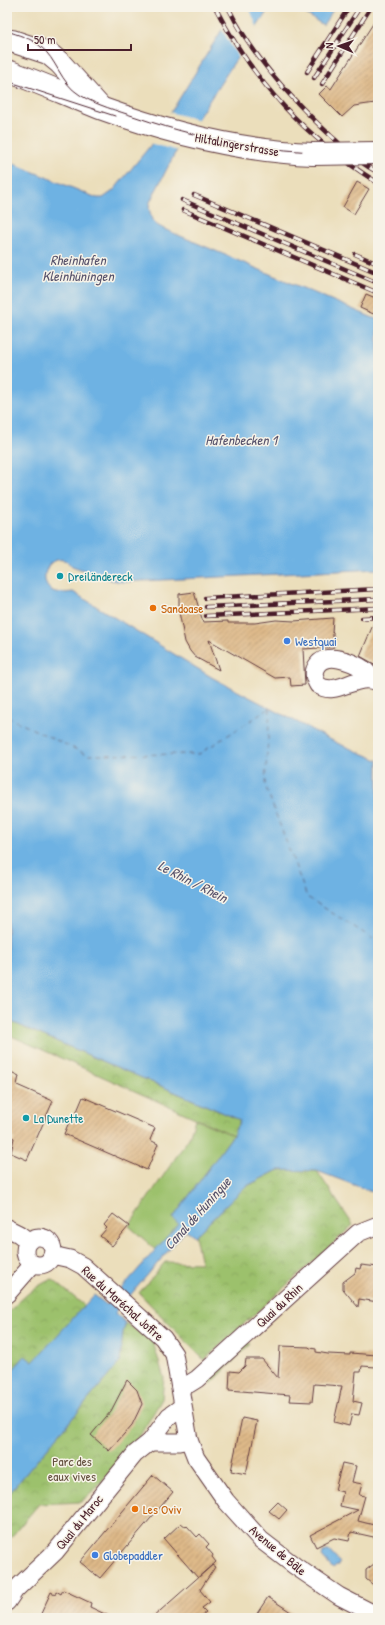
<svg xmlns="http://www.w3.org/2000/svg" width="385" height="1625" font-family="'Patrick Hand',sans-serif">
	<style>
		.green { fill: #9cc16c; stroke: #73704c }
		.park { fill: url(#park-crowns); stroke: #73704c }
		.water { fill: #6eb2e3; stroke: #5c6887 }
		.pier { fill: #ebdebb }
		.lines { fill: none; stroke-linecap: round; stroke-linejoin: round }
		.ferry { stroke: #57526b; stroke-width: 1; stroke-dasharray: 5 4; stroke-linecap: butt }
		.building { fill: url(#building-hatch) }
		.minor-casing { stroke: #623c41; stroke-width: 19 }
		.major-casing { stroke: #623c41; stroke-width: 24 }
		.minor { stroke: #fff; stroke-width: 17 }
		.major { stroke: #fff; stroke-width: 22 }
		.tram { stroke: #4a1f2b; stroke-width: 1 }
		.rail-casing { stroke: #4a1f2b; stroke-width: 4.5 }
		.rail { stroke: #f7f3e8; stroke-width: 3; stroke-dasharray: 9; stroke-linecap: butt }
		.major-bridge-casing { stroke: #623c41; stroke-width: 24; stroke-linecap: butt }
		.major-bridge { stroke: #fff; stroke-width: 22 }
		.culture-dot { fill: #0f9aa8; stroke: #f7f3e8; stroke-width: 1.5 }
		.food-dot { fill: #e8710a; stroke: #f7f3e8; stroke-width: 1.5 }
		.shop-dot { fill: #3f7fe0; stroke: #f7f3e8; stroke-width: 1.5 }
		.labels { text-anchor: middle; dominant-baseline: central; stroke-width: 3; stroke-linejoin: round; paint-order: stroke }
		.street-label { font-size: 13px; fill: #4a1f2b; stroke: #f7f3e8 }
		.culture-label { font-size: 13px; fill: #0d838f; stroke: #f7f3e8; text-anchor: start }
		.food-label { font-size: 13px; fill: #c56008; stroke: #f7f3e8; text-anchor: start }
		.shop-label { font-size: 13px; fill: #366cbe; stroke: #f7f3e8; text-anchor: start }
		.park-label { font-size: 13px; fill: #63503e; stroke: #f7f3e8 }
		.water-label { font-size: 14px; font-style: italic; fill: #57526b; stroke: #f7f3e8 }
	</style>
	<defs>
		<pattern id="park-crowns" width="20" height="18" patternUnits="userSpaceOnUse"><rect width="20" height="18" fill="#9cc16c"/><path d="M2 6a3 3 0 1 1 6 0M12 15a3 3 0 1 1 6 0" fill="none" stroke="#88a55e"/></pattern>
		<pattern id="building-hatch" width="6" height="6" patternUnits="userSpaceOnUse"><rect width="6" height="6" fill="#deb989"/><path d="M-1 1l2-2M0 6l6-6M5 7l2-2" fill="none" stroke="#b69670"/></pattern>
	</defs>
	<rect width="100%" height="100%" fill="#f7f3e8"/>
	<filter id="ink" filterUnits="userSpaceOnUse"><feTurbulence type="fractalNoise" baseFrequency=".025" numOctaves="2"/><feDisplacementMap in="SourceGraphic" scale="8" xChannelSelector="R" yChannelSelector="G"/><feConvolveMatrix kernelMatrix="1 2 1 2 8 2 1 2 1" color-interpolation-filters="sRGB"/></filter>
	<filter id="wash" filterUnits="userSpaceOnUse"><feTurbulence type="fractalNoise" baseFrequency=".012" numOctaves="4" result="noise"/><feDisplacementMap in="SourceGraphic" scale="16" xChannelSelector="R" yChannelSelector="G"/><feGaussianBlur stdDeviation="0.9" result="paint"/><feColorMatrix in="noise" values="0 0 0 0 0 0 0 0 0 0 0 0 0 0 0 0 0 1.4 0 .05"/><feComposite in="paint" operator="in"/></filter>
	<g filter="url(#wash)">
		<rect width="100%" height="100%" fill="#ebdebb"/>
		<g class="green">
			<polygon points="195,1119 233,1135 173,1218 179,1224 156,1250 129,1226 189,1138"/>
			<polygon points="248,1342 250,1344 211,1384 208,1381"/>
		</g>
		<g class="park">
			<polygon points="7,1020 240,1120 233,1135 7,1034"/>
			<polygon points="278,1170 317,1171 353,1225 204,1360 139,1293 165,1262 201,1263 195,1236 245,1187"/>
			<path d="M52,1279l33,27 -52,57 -8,-7 -18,20v-62c14,-15 26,-27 45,-35z"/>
			<polygon points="126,1323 153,1342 164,1378 162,1399 141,1434 95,1490 81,1502 39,1504 7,1542 7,1496 120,1362 123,1332"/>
		</g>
		<g class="water">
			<path d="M236,7h34l-96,148 -24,47 -1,6 3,12 5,5 7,4 214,91v249l-255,13 -12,-2 -39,-14 -5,-5c-3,-1 -7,-2 -10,-1 -12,2 -17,23 -6,30 7,4 15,3 22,2l140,86 124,65 41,17v434l-61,-23 -39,-1 -33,17 -50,49 -9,-6 -71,83 11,10 -3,9 -3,30 -113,134v-120l18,-20 8,6 61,-67 13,10 71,-81 -5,-6 60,-83 7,-15 -233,-100v-859l90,37h6l10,-7 37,-45z"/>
			<polygon points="295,7 335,7 323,25"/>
			<polygon points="327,1551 329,1551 340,1563 333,1569 322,1557 323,1552"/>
		</g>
		<g class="pier">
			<polygon points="234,7 249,7 258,29 239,59 221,28"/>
			<polygon points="169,112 199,120 178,151 149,143"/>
		</g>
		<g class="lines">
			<g class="ferry">
				<polyline points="270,708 265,785 307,897 378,942"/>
				<polyline points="7,717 88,755 199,754 270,708"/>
			</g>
		</g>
		<g id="blocks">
			<g class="building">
				<polygon points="378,16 378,99 375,103 354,106 342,117 319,94 327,86 331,89"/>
				<polygon points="357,182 369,189 354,214 343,207"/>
				<polygon points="366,294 378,299 378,316 360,308"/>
				<polygon points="194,592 203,622 228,621 228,623 255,623 276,620 294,621 333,618 332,633 333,632 333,637 335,637 334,647 303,649 305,685 291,686 290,677 275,678 209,640 219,670 195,657 190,651 185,642 179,612 179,594"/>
				<polygon points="378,613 378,666 360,656"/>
				<polygon points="7,1070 19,1076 17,1085 53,1101 27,1160 11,1153 14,1138 7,1135"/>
				<polygon points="83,1097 155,1128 150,1140 158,1144 147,1170 64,1134 69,1122 72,1123"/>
				<polygon points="113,1214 129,1226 112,1246 100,1236 107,1228 104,1225"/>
				<polygon points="361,1265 378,1267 378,1302 359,1299 358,1307 343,1289 343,1282 355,1273 356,1268 360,1269"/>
				<polygon points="280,1346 309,1347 310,1348 316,1349 316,1352 328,1354 350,1355 350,1353 377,1355 376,1367 362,1366 361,1372 356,1372 353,1401 362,1403 359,1415 352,1414 349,1426 334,1422 342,1386 314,1384 312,1402 289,1401 290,1395 229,1390 230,1371 239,1372 245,1366 246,1359 262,1359 278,1378"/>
				<polygon points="127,1380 137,1390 142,1404 132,1425 109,1451 91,1435 111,1411"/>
				<polygon points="242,1418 257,1421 246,1474 231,1471"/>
				<polygon points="342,1463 356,1466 352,1482 362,1484 359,1495 365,1496 358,1521 378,1526 378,1538 351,1532 349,1541 334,1538 316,1547 310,1535 358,1510 340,1506 343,1492 335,1490"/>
				<polygon points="153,1475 173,1492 100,1578 80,1562"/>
				<polygon points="278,1502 287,1510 279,1519 269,1511"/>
				<polygon points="181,1523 186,1527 187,1526 197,1537 200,1534 209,1544 206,1547 213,1555 212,1557 216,1562 198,1578 164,1539"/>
				<polygon points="378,1561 378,1589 366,1579 366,1570"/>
				<polygon points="212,1565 215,1567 200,1590 210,1602 202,1608 206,1612 198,1618 152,1618"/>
				<polygon points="63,1590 91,1603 90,1607 113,1618 39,1618 51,1592 55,1594 56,1591 61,1594"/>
				<polygon points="268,1597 300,1618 254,1618"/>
			</g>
		</g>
	</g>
	<g filter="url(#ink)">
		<use href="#blocks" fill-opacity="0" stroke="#623c41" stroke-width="1"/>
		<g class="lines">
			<g class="minor-casing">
				<g id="minor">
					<path d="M374,680c-3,-3 -6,-7 -9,-10 -12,-8 -40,-20 -49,-3 -4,7 -1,13 2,18 19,13 38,-13 60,-3"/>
					<polyline points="7,1228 19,1234 28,1241"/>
					<circle cx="39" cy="1251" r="14"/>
					<polyline points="52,1255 70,1259 83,1266 163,1338 174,1354 189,1440 196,1458 226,1501 261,1540 295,1566 339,1596 378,1616"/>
					<polyline points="7,1294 33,1264"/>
					<polyline points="180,1386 189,1384 197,1379 358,1233 378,1225"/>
					<polyline points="150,1442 179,1442 189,1440"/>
					<polyline points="7,1602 15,1590 56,1551 135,1454 150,1442 169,1416 183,1406"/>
				</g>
			</g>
			<g class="major-casing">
				<g id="major">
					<polyline points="12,41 48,53 60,63 98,105"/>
					<path d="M7,71c32,11 62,25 93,37 69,25 140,43 213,46"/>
				</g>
			</g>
			<use href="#minor" class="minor"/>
			<use href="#major" class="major"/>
			<g class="tram">
				<path d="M7,31c11,4 24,7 33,15 17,13 20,37 40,49 16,10 38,16 56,22 78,27 159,40 242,34"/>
				<polyline points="7,81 115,116"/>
				<polyline points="334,158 378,157"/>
			</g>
			<g class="rail-casing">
				<g id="rail">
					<path d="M215,7c39,76 91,131 163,176"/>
					<path d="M228,7c24,49 62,91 102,128 15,13 30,29 48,37"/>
					<polyline points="307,72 349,7"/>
					<polyline points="314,78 360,7"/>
					<polyline points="322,84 371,7"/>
					<polyline points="194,195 378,273"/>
					<polyline points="182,200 378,283"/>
					<polyline points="183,210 378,293"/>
					<polyline points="355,254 378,264"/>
					<polyline points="205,598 378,589"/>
					<polyline points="206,607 378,599"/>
					<polyline points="206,616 378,608"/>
					<polyline points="362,618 378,617"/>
				</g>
			</g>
			<use href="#rail" class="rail"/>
			<g class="major-bridge-casing">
				<polyline id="major-bridge" points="313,154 376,153"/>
			</g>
			<use href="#major-bridge" class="major-bridge"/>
		</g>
	</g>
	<g class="culture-dot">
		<circle cx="60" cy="576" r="4"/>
		<circle cx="26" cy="1118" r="4"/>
	</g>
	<g class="food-dot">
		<circle cx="153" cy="608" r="4"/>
		<circle cx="135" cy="1509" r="4"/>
	</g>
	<g class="shop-dot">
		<circle cx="287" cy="641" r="4"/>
		<circle cx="95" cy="1555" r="4"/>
	</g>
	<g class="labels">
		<g class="street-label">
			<text transform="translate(237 144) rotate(10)">Hiltalingerstrasse</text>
			<text transform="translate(123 1303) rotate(42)">Rue du Maréchal Joffre</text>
			<text transform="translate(279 1305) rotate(-43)">Quai du Rhin</text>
			<text transform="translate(79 1522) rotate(-51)">Quai du Maroc</text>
			<text transform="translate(278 1550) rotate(40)">Avenue de Bâle</text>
		</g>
		<g class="culture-label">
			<text x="68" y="576">Dreiländereck</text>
			<text x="34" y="1118">La Dunette</text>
		</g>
		<g class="food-label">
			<text x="161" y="608">Sandoase</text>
			<text x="143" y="1509">Les Oviv</text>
		</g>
		<g class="shop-label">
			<text x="295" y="641">Westquai</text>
			<text x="103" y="1555">Globepaddler</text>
		</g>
		<g class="park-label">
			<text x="72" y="1461">Parc des<tspan x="72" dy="15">eaux vives</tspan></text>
		</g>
		<g class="water-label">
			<text x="78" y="259">Rheinhafen<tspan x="78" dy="16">Kleinhüningen</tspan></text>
			<text x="241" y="439">Hafenbecken 1</text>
			<text transform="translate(193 881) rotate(27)">Le Rhin / Rhein</text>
			<text transform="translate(197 1213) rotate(-48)">Canal de Huningue</text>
		</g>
	</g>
	<rect width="385" height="1625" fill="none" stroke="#f7f3e8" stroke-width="24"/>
	<g transform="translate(339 46) rotate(272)" stroke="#f7f3e8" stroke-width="3" paint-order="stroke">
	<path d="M0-3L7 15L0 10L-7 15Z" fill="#4a1f2b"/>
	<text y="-6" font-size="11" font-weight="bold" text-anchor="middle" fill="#4a1f2b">N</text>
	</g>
	<path d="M28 44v6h103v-6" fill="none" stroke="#4a1f2b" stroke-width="2"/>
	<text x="34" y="44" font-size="12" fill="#4a1f2b" stroke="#f7f3e8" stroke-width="3" paint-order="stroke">50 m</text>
</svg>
